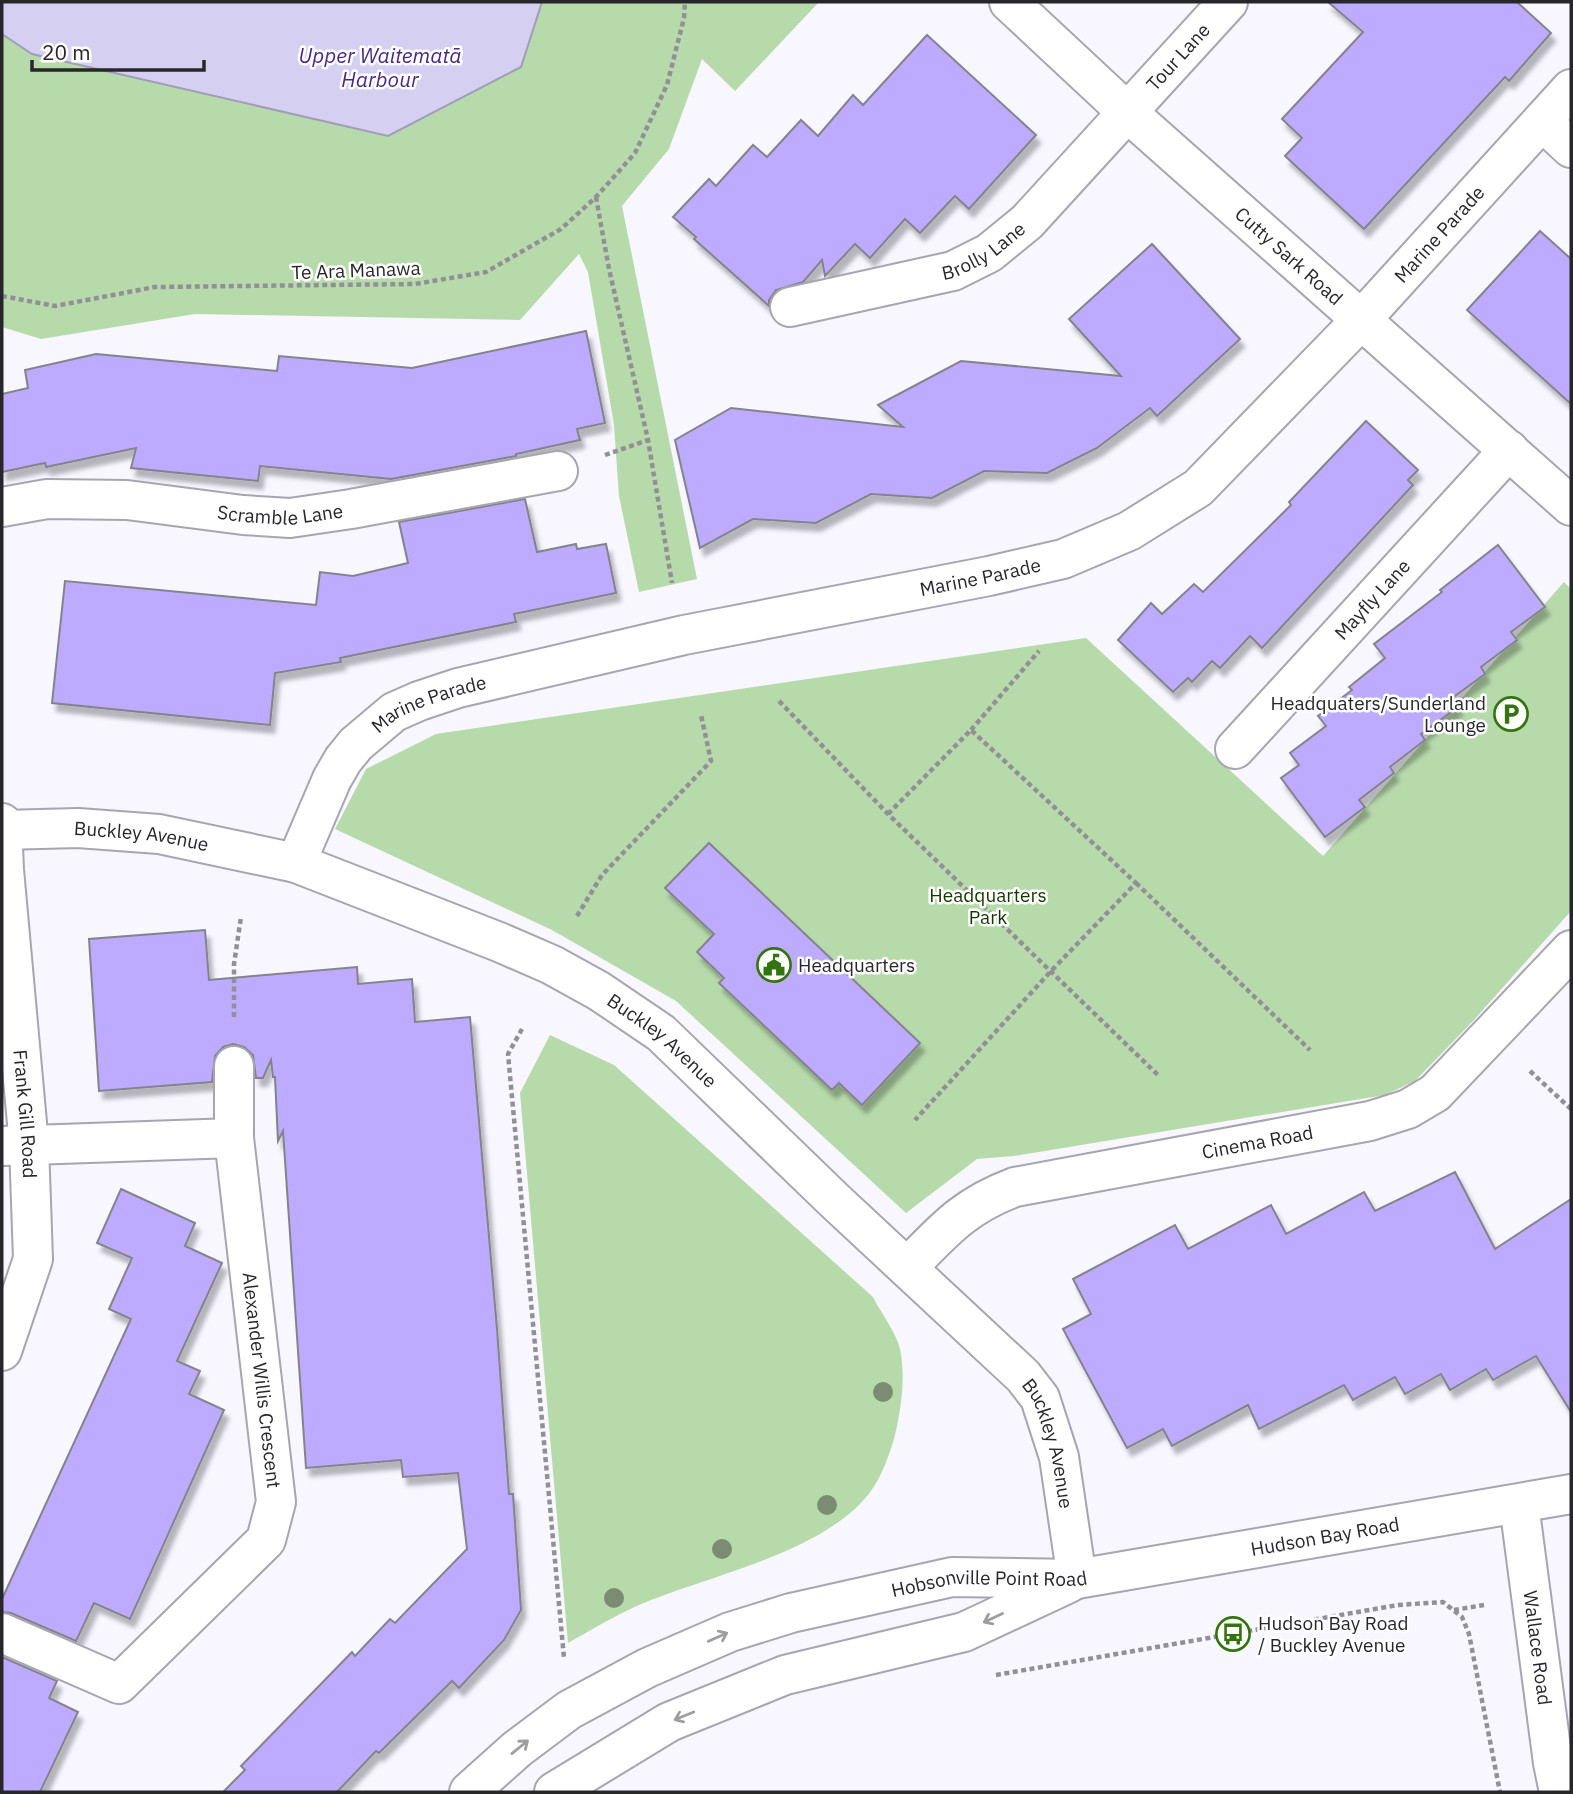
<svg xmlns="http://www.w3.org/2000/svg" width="1573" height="1794" font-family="'IBM Plex Sans',sans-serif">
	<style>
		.green { fill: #b7daab }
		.water { fill: #d5d0f2; stroke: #a19db6; stroke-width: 2 }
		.building { fill: #bcabfe; stroke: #84838c; stroke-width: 2; filter: url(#shadow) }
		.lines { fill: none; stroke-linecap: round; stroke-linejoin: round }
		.minor-casing { stroke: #a7a5af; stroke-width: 42 }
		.path { stroke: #929097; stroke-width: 4.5; stroke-dasharray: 5 3.5; stroke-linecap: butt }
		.minor { stroke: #fff; stroke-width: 38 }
		.tree { fill: #7a8d73 }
		.oneway { stroke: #9e9d9f }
		.labels { text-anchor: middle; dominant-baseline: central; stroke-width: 5; stroke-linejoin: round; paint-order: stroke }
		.street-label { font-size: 19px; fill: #27262a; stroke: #fff }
		.poi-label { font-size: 19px; fill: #27262a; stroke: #fff; text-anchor: start }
		.park-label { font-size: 19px; fill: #133701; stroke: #fff }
		.water-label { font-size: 21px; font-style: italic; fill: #472886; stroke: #fff }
	</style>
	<defs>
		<filter id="shadow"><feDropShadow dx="4.5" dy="8" stdDeviation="2" flood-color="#0004"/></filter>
	</defs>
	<rect width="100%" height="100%" fill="#f8f6ff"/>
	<g class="green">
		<polygon points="2,2 819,2 735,91 702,59 669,149 622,206 697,579 639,592 619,496 614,425 588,272 579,254 520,320 195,314 41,339 2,327"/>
		<polygon points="1564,582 1571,589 1571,911 1473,1021 1415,1081 1385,1095 1014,1156 977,1159 906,1213 676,1001 552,930 335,829 366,769 436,734 1086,638 1323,856"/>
		<path d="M550,1035l64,30 259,232c8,16 23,35 27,52 6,28 1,62 -6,90 -5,16 -11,34 -21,49 -43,64 -165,87 -234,117 -25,11 -48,25 -71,38l-48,-550z"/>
	</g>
	<polygon class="water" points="2,2 542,2 521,67 388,136 32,54 2,34"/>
	<g class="building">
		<polygon points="1328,2 1517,2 1551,33 1509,81 1505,77 1364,229 1285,156 1302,138 1282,119 1363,32"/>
		<polygon points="927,35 1036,135 969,209 955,196 920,233 905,219 870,258 855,244 825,276 822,260 803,282 776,290 769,300 769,306 694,239 696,237 673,217 709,179 716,186 753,145 767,157 801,120 818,136 853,95 863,105"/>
		<polygon points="1540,231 1571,259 1571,404 1467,310"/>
		<polygon points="1152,244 1240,339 1157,416 1150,408 1097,448 1047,473 984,471 932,498 871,494 816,523 753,519 700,548 675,440 731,408 903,427 878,405 961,361 1121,376 1069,319"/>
		<polygon points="586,331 605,423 577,429 580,440 516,454 516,456 391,479 260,466 258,481 131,468 136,448 46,467 45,463 2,472 2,394 28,388 25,370 96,354 277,371 279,356 412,368"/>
		<polygon points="1366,421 1418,470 1408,480 1413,485 1262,648 1250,636 1220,668 1212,661 1192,682 1188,678 1173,692 1118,640 1151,603 1162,614 1194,584 1203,592 1291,505 1289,502"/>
		<polygon points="525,499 537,552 576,544 577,549 606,544 616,593 514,614 516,622 340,658 341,662 275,673 270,725 52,703 65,581 316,605 320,572 353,576 408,563 399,522"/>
		<polygon points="1498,545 1545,607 1511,632 1517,640 1481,667 1485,674 1451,699 1458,707 1421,734 1425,740 1390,767 1394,773 1359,800 1365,807 1325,837 1281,778 1299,765 1290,753 1326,726 1318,716 1352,690 1349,687 1385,658 1374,644 1442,592 1440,590"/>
		<polygon points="709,843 920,1043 862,1105 839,1083 832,1090 719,983 724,978 697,952 714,934 665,888"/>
		<polygon points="205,930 209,980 357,967 358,984 412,979 415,1022 470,1017 497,1329 509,1494 513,1494 521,1610 504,1640 459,1688 452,1681 379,1753 376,1751 337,1792 223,1792 245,1770 241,1766 352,1652 355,1656 390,1619 395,1623 467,1549 458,1473 403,1477 401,1460 306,1468 283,1131 278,1141 275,1077 273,1077 271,1060 263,1078 256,1078 253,1055 244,1047 233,1044 223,1047 215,1056 212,1082 99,1091 89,939"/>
		<polygon points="1455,1172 1495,1249 1571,1199 1571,1412 1536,1356 1493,1380 1486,1369 1450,1390 1441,1374 1405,1394 1395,1377 1353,1400 1344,1385 1259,1429 1248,1405 1172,1446 1163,1429 1127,1448 1063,1329 1091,1314 1073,1279 1175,1225 1188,1249 1271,1205 1286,1234 1364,1192 1375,1211"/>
		<polygon points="121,1189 195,1223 185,1246 222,1263 177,1361 200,1371 189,1394 224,1410 130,1619 94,1603 76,1641 11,1613 2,1612 2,1599 131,1319 109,1309 132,1258 97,1243"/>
		<polygon points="2,1657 57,1681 49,1698 78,1712 40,1792 2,1792"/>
	</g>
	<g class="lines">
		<g class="minor-casing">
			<g id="minor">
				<path id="s1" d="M1009,2l118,110 444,394"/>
				<polyline points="1542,121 1571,148"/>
				<path id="s2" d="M790,307l163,-36 36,-18 38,-31 201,-220"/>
				<path id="s3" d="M2,507l45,-8 80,1 116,15 47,3 61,-9 207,-38"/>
				<path id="s4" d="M1235,749l274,-299"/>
				<path id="s5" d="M2,823l2,47 25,275 4,114 -31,92"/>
				<path id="s6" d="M2,830l76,-2 81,6 137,29 203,79 53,23 47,26 62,42 174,168 188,175 17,22 19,59 18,122"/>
				<path id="s7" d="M296,863l36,-84 11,-19 13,-16 38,-32 25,-11 39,-13 226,-53 305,-59 74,-17 66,-28 69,-43 163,-168 210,-231"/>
				<polyline points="234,1066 234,1138"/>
				<path id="s8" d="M2,1146l232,-8 42,364 -10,38 -147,144 -117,-51"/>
				<path id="s9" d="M907,1268c37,-38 57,-62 108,-81l355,-66 38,-12 27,-16 136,-143"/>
				<path id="s10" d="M1519,1504l34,259 6,29"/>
				<path id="s11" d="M469,1792l48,-43 52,-39 78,-42 83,-36 61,-19 161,-36 125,2 494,-85"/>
				<polyline points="554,1792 669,1722 785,1675 964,1632 1069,1583"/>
			</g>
		</g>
		<g class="path">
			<polyline points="596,197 609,269 648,440 672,583"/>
			<polyline points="2,296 55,306 155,287 415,284 486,272 561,229 596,197 635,153 667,85 684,18 685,2"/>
			<polyline points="605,455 648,440"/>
			<polyline points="779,701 888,814 1160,1077"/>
			<polyline points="971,730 1039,651"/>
			<polyline points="888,814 971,730 1136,883 1052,970 915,1120"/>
			<polyline points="1136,883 1310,1050"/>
			<polyline points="577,916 602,875 711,761 701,715"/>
			<polyline points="234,1017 234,964 241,917"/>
			<polyline points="522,1029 508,1054 564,1658"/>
			<polyline points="1530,1071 1571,1109"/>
			<polyline points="1454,1610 1484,1605"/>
			<polyline points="996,1675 1398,1605 1443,1602 1462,1617 1469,1634 1500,1792"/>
		</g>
		<use href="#minor" class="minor"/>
	</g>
	<g class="tree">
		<circle cx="883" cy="1392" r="10"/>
		<circle cx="827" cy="1505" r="10"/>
		<circle cx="722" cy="1549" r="10"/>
		<circle cx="614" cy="1598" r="10"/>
	</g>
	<defs><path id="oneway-shaft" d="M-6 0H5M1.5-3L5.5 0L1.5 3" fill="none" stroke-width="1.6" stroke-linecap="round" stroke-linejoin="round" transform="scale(1.75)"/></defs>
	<g class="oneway">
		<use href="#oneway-shaft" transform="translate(993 1618) rotate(155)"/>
		<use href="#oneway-shaft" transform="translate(718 1637) rotate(-24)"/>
		<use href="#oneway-shaft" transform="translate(684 1716) rotate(158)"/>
		<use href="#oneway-shaft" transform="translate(520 1747) rotate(-39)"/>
	</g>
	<defs>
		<g id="parking-ring" transform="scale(1.75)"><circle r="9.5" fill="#fff" stroke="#34740f" stroke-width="1.5"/><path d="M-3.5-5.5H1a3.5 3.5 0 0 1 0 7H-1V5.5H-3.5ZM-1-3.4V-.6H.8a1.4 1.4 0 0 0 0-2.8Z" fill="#34740f"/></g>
		<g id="civic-ring" transform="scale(1.75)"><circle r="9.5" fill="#fff" stroke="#34740f" stroke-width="1.5"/><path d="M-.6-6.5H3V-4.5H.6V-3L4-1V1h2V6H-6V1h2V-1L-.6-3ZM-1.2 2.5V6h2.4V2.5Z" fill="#34740f"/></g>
		<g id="bus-ring" transform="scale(1.75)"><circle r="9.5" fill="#fff" stroke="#34740f" stroke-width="1.5"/><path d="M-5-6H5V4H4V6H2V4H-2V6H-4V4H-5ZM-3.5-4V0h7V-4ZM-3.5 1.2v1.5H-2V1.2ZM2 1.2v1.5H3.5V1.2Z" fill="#34740f"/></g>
	</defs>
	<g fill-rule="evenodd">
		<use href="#parking-ring" x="1511" y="714"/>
		<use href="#civic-ring" x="774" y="965"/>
		<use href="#bus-ring" x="1233" y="1634"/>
	</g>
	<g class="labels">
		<g class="street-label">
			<text stroke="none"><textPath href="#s2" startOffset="480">Tour Lane</textPath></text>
			<text stroke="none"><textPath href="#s7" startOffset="1374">Marine Parade</textPath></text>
			<text stroke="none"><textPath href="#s2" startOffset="203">Brolly Lane</textPath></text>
			<text stroke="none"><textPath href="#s1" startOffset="378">Cutty Sark Road</textPath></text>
			<text transform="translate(356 270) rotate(-2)">Te Ara Manawa</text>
			<text stroke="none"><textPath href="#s3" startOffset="280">Scramble Lane</textPath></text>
			<text stroke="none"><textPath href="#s7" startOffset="786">Marine Parade</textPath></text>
			<text stroke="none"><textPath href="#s4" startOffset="203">Mayfly Lane</textPath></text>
			<text stroke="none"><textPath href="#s7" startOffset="219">Marine Parade</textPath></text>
			<text stroke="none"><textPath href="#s6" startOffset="140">Buckley Avenue</textPath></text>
			<text stroke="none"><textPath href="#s6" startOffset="707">Buckley Avenue</textPath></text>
			<text stroke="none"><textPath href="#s5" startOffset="292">Frank Gill Road</textPath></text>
			<text stroke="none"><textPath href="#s9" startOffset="383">Cinema Road</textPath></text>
			<text stroke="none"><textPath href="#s8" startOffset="476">Alexander Willis Crescent</textPath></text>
			<text stroke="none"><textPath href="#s6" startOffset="1274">Buckley Avenue</textPath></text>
			<text stroke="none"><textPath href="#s11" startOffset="914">Hudson Bay Road</textPath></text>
			<text stroke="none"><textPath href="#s11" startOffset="574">Hobsonville Point Road</textPath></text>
			<text stroke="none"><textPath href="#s10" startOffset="145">Wallace Road</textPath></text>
		</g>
		<g class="poi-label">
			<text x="1486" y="703" text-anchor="end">Headquaters/Sunderland<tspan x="1486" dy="22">Lounge</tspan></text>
			<text x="798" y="965">Headquarters</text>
			<text x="1258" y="1623">Hudson Bay Road<tspan x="1258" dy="22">/ Buckley Avenue</tspan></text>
		</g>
		<g class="park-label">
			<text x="988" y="895">Headquarters<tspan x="988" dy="22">Park</tspan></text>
		</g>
		<g class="water-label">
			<text x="380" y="55">Upper Waitematā<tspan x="380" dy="24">Harbour</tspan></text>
		</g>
	</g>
	<rect width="1573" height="1794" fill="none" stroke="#27262a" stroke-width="7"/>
	<path d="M32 60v10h172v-10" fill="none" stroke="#27262a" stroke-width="3.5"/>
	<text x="42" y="60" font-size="21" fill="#27262a" stroke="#ffffff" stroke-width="5" paint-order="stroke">20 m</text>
</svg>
